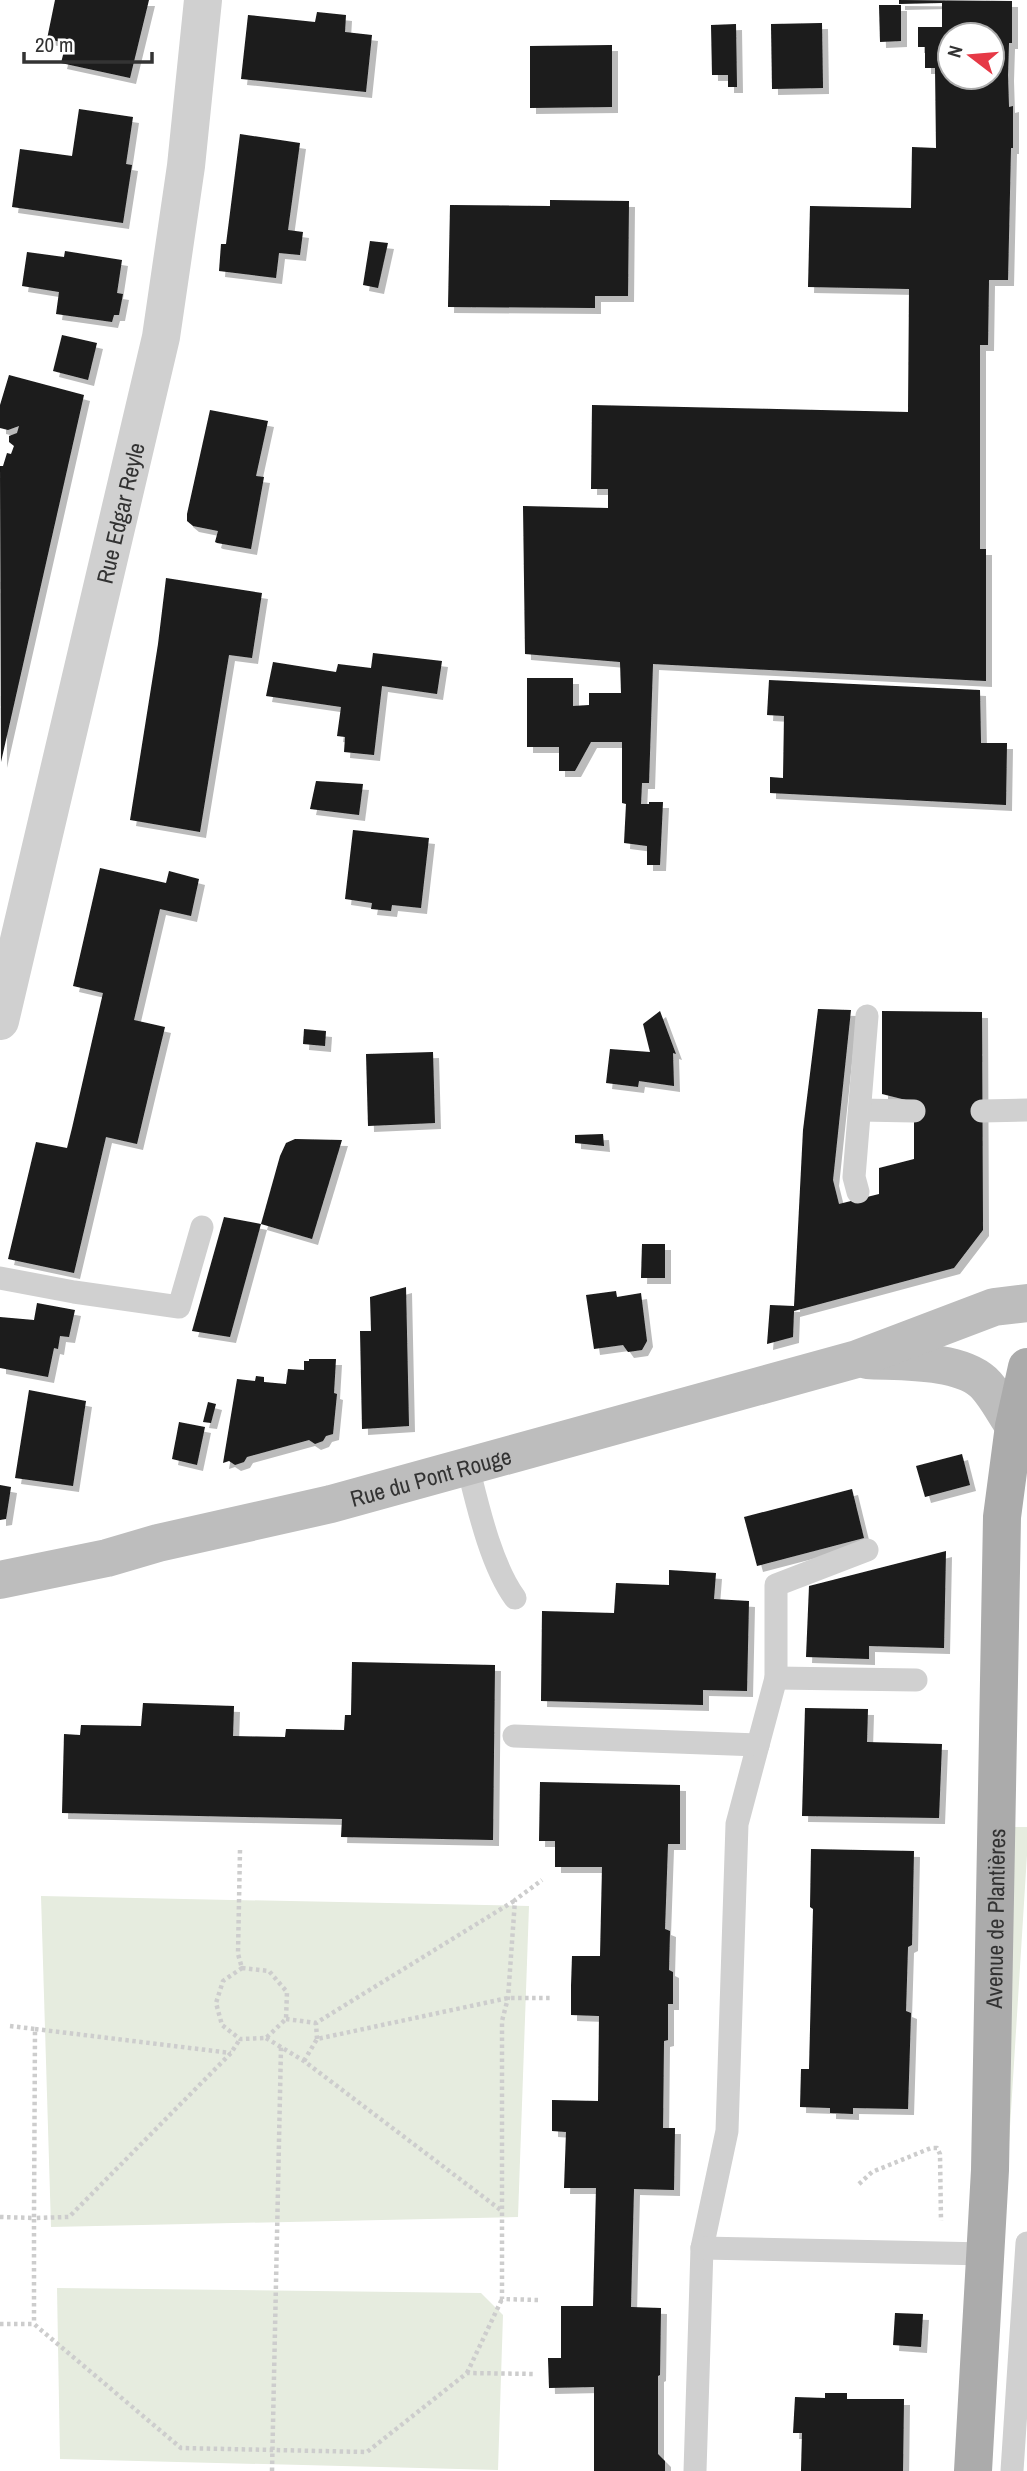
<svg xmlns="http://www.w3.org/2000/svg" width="1027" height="2471" font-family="'Archivo Narrow',sans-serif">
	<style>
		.green { fill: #e6ecdf }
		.building { fill: #1a1a1a; fill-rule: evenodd; filter: url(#shadow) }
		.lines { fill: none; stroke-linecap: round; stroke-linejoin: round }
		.path { stroke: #cdcdcd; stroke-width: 4.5; stroke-dasharray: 3.5 3.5; stroke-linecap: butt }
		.lane { stroke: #d0d0d0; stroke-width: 23 }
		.street { stroke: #d0d0d0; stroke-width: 38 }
		.secondary { stroke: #bdbdbd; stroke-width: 38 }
		.primary { stroke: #ababab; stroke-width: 38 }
		.labels { text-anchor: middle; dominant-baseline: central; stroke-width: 7; stroke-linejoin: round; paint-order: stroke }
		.street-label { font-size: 23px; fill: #333; stroke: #fff }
	</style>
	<defs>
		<filter id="shadow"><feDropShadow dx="6" dy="6" stdDeviation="0" flood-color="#0004"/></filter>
	</defs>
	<rect width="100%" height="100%" fill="#fff"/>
	<g class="green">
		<polygon points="1009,1827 1027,1827 1027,1855 1007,2175"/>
		<polygon points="41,1896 529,1906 518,2217 51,2227"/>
		<polygon points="57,2288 481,2293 503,2315 498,2470 60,2459"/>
	</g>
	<g class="building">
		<polygon points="55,0 149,0 130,78 61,63 66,43 47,39"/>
		<path d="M899,0l113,1v42h-3l-1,32 1,32 4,-1v42h-2l-3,132h-19l-1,65h-8v204h6v132l-333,-17 -4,119h-7l-1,21h8v-2h14l-3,63h-13v-19l-23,-3 2,-39 -4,-1v-61h-31l-16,29h-16v-24h-32v-69h46v28l16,-1v-12h32l-1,-31 -95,-8 -2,-148 85,2v-19h-17l1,-84 316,7 1,-123 -101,-2 2,-81 101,2 1,-61 24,1 -1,-80h-10v-21h-7v-20h24v-24l-43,1zM950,35h42v42h-42z"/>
		<polygon points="879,5 901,5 901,41 880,42"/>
		<polygon points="317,12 346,15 345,32 372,35 366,92 241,79 248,15 315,22"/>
		<polygon points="822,23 823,88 772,89 771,24"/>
		<polygon points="736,24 737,87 728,87 728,75 712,75 711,25"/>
		<polygon points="612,45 612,107 530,108 530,46"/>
		<polygon points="79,109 133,117 126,164 132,165 123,223 12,207 20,149 72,156"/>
		<polygon points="240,134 300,143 288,230 303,232 300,255 279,253 276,278 219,271 221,244 226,244"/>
		<polygon points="550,200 629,201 628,296 595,296 595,308 448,307 450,205 550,206"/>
		<polygon points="370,241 388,243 378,288 363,285"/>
		<polygon points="65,251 122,260 117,293 123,294 119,315 114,315 112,322 56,314 59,292 22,286 27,252 64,257"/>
		<polygon points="62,335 97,343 88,380 53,371"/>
		<polygon points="9,375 84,395 1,762 0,466 3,466 7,453 11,454 14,446 9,442 9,436 17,433 19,426 8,430 0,428 0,405"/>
		<polygon points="210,410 268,421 256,476 264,477 251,549 217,543 215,542 218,531 193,526 187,521 187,514"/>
		<polygon points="166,578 262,593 252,658 229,655 200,832 130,820 158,644"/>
		<polygon points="373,653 442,661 437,694 382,686 374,755 344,752 345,737 337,736 341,707 266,696 273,662 336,672 338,664 371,668"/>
		<polygon points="769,680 980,690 981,743 1007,743 1006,805 770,793 770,777 783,778 784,716 767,715"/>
		<polygon points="316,781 363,784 359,815 310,809"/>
		<polygon points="353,830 429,838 421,908 392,905 391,911 371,909 372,903 345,899"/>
		<polygon points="100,868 166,883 169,871 199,879 191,916 160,909 134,1020 165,1027 151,1085 137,1144 106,1137 74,1273 8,1259 36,1142 67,1148 72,1128 103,993 73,986"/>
		<polygon points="818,1009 851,1010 833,1180 839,1204 879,1194 879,1168 914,1159 914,1102 882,1094 882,1011 982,1012 983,1230 954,1268 794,1311 793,1337 767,1344 770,1305 794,1306 803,1130"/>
		<polygon points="660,1011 676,1054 673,1053 674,1086 639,1081 638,1087 606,1083 610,1049 650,1052 643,1024"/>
		<polygon points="304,1029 326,1031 325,1046 303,1044"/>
		<polygon points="433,1052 435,1123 368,1126 366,1054"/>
		<polygon points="603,1134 604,1146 575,1143 575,1135"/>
		<polygon points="295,1139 342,1140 312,1239 261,1224 280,1156 286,1143"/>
		<polygon points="224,1217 261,1224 230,1337 192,1331"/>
		<polygon points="642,1244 665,1244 665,1278 641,1278"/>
		<polygon points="406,1287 409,1426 362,1429 360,1331 371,1331 370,1297"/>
		<polygon points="616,1291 617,1297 641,1293 647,1341 642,1350 628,1352 623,1345 594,1349 586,1295"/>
		<polygon points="37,1303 75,1310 69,1337 60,1336 58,1349 54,1348 48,1377 0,1368 0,1317 34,1320"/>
		<polygon points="309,1359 336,1359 334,1393 337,1394 333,1434 326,1436 323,1441 315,1444 309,1440 247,1457 244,1462 235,1465 229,1461 223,1463 237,1379 255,1381 256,1376 264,1377 264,1382 286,1384 288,1369 304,1370 304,1361 309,1361"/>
		<polygon points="29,1390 86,1401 73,1486 15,1478"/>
		<polygon points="208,1402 216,1404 211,1423 203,1422"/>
		<polygon points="179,1422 205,1427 197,1465 172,1459"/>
		<polygon points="962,1454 970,1485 925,1497 916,1466"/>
		<polygon points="0,1485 11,1487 6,1519 0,1520"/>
		<polygon points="852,1489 864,1538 757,1566 744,1517"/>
		<polygon points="946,1551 944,1648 869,1646 869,1659 806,1657 809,1586"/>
		<polygon points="669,1570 716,1573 714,1599 749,1601 747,1691 703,1690 703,1705 541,1701 542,1611 614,1613 616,1583 669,1585"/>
		<polygon points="352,1662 495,1665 493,1840 341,1837 342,1819 62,1813 64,1734 80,1735 81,1725 141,1726 143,1703 234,1706 233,1736 285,1737 286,1729 344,1730 345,1715 351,1715"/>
		<polygon points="805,1708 868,1709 867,1742 942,1744 939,1818 802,1816"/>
		<polygon points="540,1782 680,1785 680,1844 668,1844 665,1929 670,1931 669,1970 673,1972 673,2004 668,2004 668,2040 664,2041 663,2128 675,2128 674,2190 634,2189 632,2264 631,2307 661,2308 660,2375 658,2376 658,2454 665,2461 665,2471 594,2471 594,2387 549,2388 548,2358 561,2358 561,2306 593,2306 596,2188 564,2188 566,2132 552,2131 552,2100 598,2101 599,2016 571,2015 571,1986 572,1956 600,1956 602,1867 555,1867 555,1841 539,1841"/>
		<polygon points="811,1849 914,1851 912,1945 908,1947 906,2011 911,2013 908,2109 853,2108 853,2114 830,2113 830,2108 800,2107 801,2069 809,2069 813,1909 810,1907"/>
		<polygon points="895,2313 923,2314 921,2347 893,2345"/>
		<polygon points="825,2393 847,2393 847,2399 904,2399 903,2471 801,2471 802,2433 793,2433 795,2397 825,2398"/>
	</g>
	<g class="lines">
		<g class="path">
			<polyline points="240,1850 238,1954 242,1968"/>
			<polygon points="242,1968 269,1971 287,1992 286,2019 266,2038 240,2039 222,2025 216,2003 223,1981"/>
			<polyline points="286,2019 316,2023"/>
			<polyline points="10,2026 35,2029 34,2218 69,2217 231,2053 240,2039"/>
			<polyline points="35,2029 231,2053"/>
			<polyline points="266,2038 304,2061 502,2211"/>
			<polyline points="317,2039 316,2023 514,1901"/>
			<polyline points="304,2061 317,2039 508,1998 552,1998"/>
			<polyline points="859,2184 872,2172 931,2148 937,2148 940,2154 941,2221"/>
			<polyline points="0,2217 34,2218 34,2324"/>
			<polyline points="538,2300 502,2299 502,2021 508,1998 515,1900 542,1880"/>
			<polyline points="0,2324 34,2324 181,2448 367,2452 467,2373 536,2374"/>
			<polyline points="467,2373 502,2299"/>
			<polyline points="272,2471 281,2047"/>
		</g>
		<g class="lane">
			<polyline points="860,1110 914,1111"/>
			<polyline points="982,1111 1027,1110"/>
			<polyline points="858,1192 854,1177 867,1016"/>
			<polyline points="0,1278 74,1292 179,1307 202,1227"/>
			<path d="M468,1467c10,40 23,98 47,131"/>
			<polyline points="776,1678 916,1680"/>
			<polyline points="514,1736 758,1745 737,1824 727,2131 702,2248 695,2471"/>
			<polyline points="758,1745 776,1678 776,1585 867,1550"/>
			<polyline points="702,2248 986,2254"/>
			<polyline points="1012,2471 1027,2243"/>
		</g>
		<path class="street" id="s1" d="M0,1021l161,-684 25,-171 17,-166"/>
		<g class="secondary">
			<path d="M867,1360c31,2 91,-1 116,22 12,11 21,30 31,44"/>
			<path id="s2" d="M0,1580l107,-22 51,-15 173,-39 526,-145 137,-52 33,-4"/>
		</g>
		<path class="primary" id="s3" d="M973,2471l17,-301 12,-653 12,-91 13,-59"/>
	</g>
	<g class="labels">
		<g class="street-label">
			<text stroke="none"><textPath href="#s1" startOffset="522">Rue Edgar Reyle</textPath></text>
			<text stroke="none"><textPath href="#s2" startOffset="443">Rue du Pont Rouge</textPath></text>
			<text stroke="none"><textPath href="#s3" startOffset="553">Avenue de Plantières</textPath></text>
		</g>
	</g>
	<g transform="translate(971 56) rotate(286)"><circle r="33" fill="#ffffff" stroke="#adadad" stroke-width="2"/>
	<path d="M0-5L12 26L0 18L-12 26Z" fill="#e63946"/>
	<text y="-10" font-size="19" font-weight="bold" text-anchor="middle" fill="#333333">N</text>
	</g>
	<path d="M24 52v10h128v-10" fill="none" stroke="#333333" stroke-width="3.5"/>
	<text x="35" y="52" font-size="21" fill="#333333" stroke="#ffffff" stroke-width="5" paint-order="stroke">20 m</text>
</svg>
